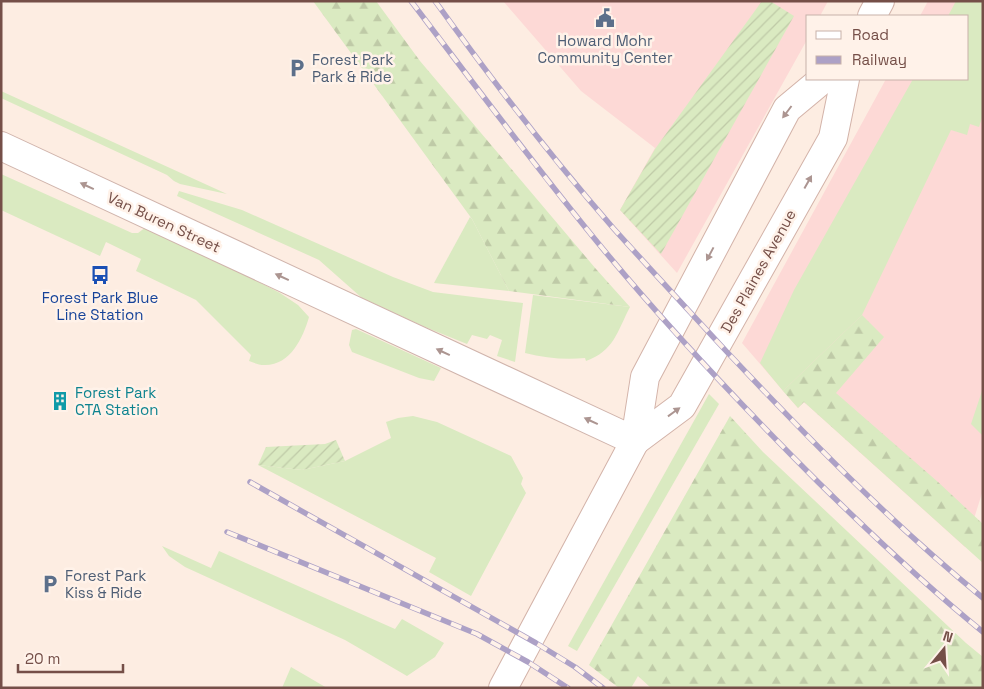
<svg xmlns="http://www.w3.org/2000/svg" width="984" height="689" font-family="'Space Grotesk',sans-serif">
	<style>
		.commercial { fill: #fdd9d6 }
		.grass { fill: #daeac1 }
		.forest { fill: url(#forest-firs) }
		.garden { fill: url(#garden-furrows) }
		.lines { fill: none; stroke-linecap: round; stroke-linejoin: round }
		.street-casing { stroke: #d0b4ac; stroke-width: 30 }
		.secondary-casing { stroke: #d3b3a9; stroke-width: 30 }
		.street { stroke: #fff; stroke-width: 28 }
		.secondary { stroke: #fff; stroke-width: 28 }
		.rail-casing { stroke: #ada1c6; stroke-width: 5.5 }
		.rail { stroke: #fff2e9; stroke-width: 4; stroke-dasharray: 11; stroke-linecap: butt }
		.oneway { fill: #ac9591 }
		.labels { text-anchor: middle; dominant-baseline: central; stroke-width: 5; stroke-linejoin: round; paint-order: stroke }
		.service-label { font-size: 15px; fill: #4e5e75; stroke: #fff2e9; text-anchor: start }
		.street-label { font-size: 15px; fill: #754f48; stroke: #fff2e9 }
		.transit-label { font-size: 15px; fill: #164399; stroke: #fff2e9 }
		.culture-label { font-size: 15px; fill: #0d838f; stroke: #fff2e9; text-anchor: start }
	</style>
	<defs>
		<pattern id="forest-firs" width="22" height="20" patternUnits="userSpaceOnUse" patternTransform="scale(1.25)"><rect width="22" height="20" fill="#daeac1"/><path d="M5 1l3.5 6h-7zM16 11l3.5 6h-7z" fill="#bfcaa7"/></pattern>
		<pattern id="garden-furrows" width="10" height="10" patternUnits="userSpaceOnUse" patternTransform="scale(1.25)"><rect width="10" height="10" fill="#daeac1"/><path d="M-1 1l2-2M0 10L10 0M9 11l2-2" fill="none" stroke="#bfcaa7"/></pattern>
	</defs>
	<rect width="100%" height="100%" fill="#fdede2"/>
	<g class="commercial">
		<polygon points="503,1 828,1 820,16 808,16 808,38 677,273 620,210 655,148 581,91"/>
		<polygon points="928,1 983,1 983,490 965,547 804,402 798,408 742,343 886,79 968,79 968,16 920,16"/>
	</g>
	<g class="grass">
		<polygon points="956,1 983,1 983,115 979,127 970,124 967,135 951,130 862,315 783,391 760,363 794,290 913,79 968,79 968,16 948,16"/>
		<polygon points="1,90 1,91 227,194 180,184 174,181 167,175 1,98"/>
		<path d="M1,174l131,59h6l8,-6h6l128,66 18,12 11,12c-6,21 -19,49 -45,48 -5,0 -10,-2 -15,-4l2,-6 -55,-55 -60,-29 5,-12 -35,-17 -6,14 -99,-46z"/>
		<polygon points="179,191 242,210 393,277 433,292 523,303 515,362 497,356 502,340 490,335 487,339 472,335 467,344 425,327 362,298 319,260 177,196"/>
		<polygon points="470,217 472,219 509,291 434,283"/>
		<path d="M533,295l97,12c-13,25 -16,44 -44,54l-1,-3c-20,2 -40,0 -60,-5z"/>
		<polygon points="356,329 441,368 434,381 419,378 352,352 349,345 352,330"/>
		<polygon points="983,388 983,436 971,424"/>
		<polygon points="709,394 719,404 577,651 568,646"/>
		<polygon points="413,416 437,422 511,456 523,478 521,484 526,493 471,596 429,572 436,558 258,465 302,470 345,461 391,438 386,422 398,418"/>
		<polygon points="162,546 211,568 219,551 395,629 402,619 444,643 435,657 407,676 345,640 185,567 169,556"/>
		<polygon points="291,667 327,688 282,688"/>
	</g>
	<g class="forest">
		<polygon points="313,1 376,1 420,61 596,269 630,307 509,291 472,219"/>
		<polygon points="862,315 884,337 836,393 938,482 983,524 983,563 804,402 798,408 783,391"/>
		<polygon points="730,416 763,452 966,643 983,657 983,688 651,688 638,676 631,688 619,688 589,665"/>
	</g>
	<g class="garden">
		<polygon points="762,1 770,1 794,16 661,254 620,210 655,149"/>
		<polygon points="336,440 345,461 302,470 258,465 266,447 325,444"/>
	</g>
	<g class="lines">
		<g class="street-casing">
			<polyline id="street" points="1,146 635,441"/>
		</g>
		<g class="secondary-casing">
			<g id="secondary">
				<polyline points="872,16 880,1"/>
				<polyline points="635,441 682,406 833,138 845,79"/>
				<polyline points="503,688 635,441 645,377 787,109 823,79"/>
			</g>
		</g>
		<use href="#street" class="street"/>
		<use href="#secondary" class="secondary"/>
		<g class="rail-casing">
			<g id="rail">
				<path d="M411,1c63,83 125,167 192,248 67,81 140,158 215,233 53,52 107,103 165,150"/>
				<path d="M435,1c56,78 116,156 179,228 37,41 75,82 113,123 81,86 164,171 256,246"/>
				<polyline points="250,482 536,643 575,667 603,688"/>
				<polyline points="227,532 477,634 528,662 568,688"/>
			</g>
		</g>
		<use href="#rail" class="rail"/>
	</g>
	<defs><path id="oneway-solid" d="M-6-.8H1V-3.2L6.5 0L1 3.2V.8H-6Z" transform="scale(1.25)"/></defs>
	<g class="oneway">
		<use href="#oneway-solid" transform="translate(787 112) rotate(127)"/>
		<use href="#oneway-solid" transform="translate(808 182) rotate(-61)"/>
		<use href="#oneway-solid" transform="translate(87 186) rotate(-155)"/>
		<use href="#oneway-solid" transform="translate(710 254) rotate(118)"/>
		<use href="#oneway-solid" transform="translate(282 277) rotate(-155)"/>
		<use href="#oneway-solid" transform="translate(443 352) rotate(-155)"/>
		<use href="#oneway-solid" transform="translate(674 412) rotate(-36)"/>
		<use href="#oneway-solid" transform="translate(591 421) rotate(-155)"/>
	</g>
	<defs>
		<g id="civic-bare" transform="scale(1.5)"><path d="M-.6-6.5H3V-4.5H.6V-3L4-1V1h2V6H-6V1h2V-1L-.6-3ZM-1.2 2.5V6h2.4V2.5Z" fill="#5c6f8a" stroke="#fff2e9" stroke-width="2.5" paint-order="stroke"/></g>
		<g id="parking-bare" transform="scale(1.5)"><path d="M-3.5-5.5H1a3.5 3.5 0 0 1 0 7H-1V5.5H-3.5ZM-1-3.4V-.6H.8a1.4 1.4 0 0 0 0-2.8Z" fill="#5c6f8a" stroke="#fff2e9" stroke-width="2.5" paint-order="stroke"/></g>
		<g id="bus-bare" transform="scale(1.5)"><path d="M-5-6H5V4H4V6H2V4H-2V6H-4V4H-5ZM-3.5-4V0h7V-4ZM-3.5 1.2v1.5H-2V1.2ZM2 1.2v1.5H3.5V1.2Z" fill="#1a4fb4" stroke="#fff2e9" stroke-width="2.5" paint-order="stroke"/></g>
		<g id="building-bare" transform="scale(1.5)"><path d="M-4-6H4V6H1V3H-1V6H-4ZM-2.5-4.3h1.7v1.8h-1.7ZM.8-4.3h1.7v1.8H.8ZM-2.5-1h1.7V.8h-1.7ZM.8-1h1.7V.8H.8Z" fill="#0f9aa8" stroke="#fff2e9" stroke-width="2.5" paint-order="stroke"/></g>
	</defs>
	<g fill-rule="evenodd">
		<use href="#civic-bare" x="605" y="18"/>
		<use href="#parking-bare" x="297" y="68"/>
		<use href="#bus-bare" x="100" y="275"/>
		<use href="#building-bare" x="60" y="401"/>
		<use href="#parking-bare" x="50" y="584"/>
	</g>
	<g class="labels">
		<g class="service-label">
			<text x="605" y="40" text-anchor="middle">Howard Mohr<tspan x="605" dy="17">Community Center</tspan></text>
			<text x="312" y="59">Forest Park<tspan x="312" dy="17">Park &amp; Ride</tspan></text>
			<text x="65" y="575">Forest Park<tspan x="65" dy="17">Kiss &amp; Ride</tspan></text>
		</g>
		<g class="street-label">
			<text transform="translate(164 222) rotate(25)">Van Buren Street</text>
			<text transform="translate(758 271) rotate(-61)">Des Plaines Avenue</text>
		</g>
		<g class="transit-label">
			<text x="100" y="297">Forest Park Blue<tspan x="100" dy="17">Line Station</tspan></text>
		</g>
		<g class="culture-label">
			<text x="75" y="392">Forest Park<tspan x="75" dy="17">CTA Station</tspan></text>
		</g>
	</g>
	<rect width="984" height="689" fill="none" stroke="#754f48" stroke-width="5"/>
	<rect x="806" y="15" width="162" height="65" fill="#fff2e9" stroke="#c8b1a9"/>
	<rect x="816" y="31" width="25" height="8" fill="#ffffff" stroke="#c8b1a9"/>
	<text x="852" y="40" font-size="15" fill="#754f48">Road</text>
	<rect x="816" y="56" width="25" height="8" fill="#ada1c6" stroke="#c8b1a9"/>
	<text x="852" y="65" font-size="15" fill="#754f48">Railway</text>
	<g transform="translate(944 649) rotate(18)" stroke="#fff2e9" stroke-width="4" paint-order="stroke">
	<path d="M0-4L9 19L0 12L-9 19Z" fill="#754f48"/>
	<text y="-8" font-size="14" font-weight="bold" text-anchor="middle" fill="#754f48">N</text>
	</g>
	<path d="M18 664v8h105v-8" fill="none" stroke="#754f48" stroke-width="2.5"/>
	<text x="25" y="664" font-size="15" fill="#754f48" stroke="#fff2e9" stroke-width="4" paint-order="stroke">20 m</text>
</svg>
